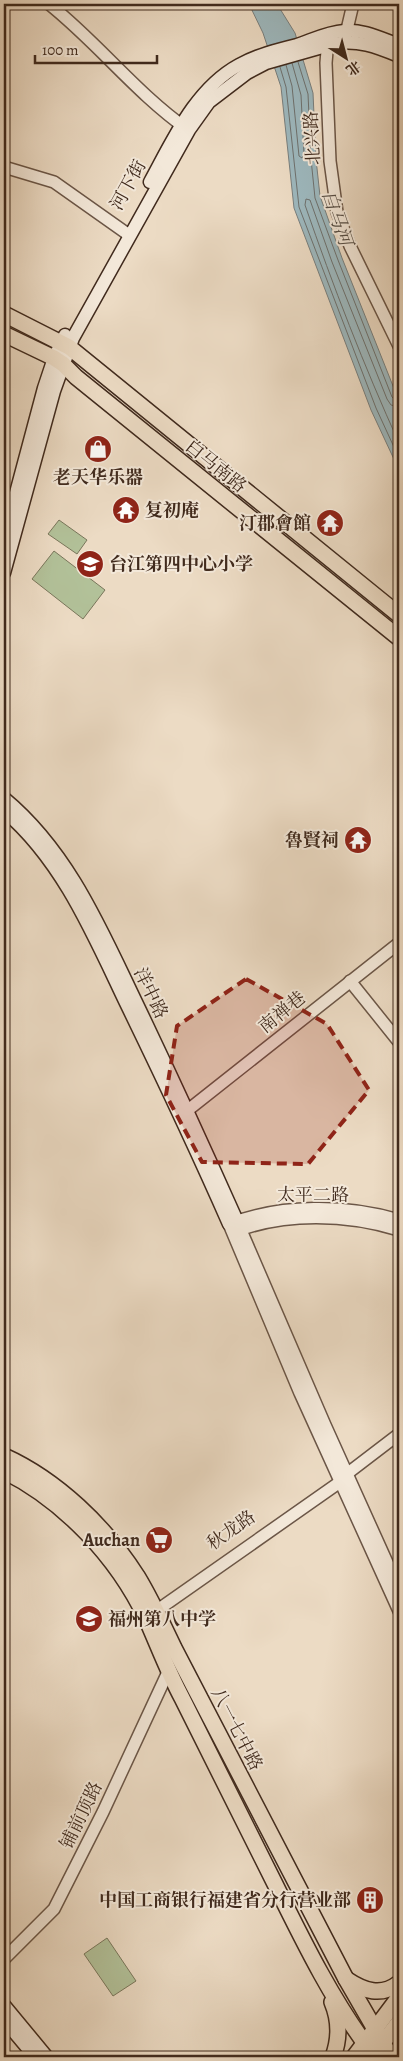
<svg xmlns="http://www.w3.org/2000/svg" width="403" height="2061" font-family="Alegreya,'Noto Serif SC',serif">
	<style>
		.green { fill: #b2c199; stroke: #79765b }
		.water { fill: #9db8be; stroke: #787f7e }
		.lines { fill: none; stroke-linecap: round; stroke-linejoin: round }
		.shore { stroke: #6e716e; stroke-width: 1 }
		.tertiary-casing { stroke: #6b5647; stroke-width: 14 }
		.secondary-casing { stroke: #402a1d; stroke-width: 15 }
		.primary-casing { stroke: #402a1d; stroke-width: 18 }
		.tertiary { stroke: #f3e8d9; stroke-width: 11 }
		.secondary { stroke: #f3e8d9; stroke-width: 12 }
		.primary { stroke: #ecdbc4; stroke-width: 15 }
		.marked { fill: #8f2418; fill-opacity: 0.2; stroke: #8f2418; stroke-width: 4; stroke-dasharray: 10 6; stroke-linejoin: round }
		.labels { text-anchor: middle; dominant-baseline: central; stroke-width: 4; stroke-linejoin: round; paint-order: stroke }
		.street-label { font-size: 18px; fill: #402a1d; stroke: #f3e8d9 }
		.poi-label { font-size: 18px; font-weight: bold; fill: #402a1d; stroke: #f3e8d9; text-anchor: end }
		.water-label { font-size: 19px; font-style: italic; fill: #574e45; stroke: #f3e8d9 }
	</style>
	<rect width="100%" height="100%" fill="#ecdbc4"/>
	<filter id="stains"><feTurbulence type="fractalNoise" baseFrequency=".004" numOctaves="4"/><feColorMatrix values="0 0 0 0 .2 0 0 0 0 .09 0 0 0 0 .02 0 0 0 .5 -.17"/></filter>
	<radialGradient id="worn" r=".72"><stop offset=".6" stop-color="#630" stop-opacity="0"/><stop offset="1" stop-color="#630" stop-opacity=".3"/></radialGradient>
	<g class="green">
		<polygon points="59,520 87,540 77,554 48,534"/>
		<polygon points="54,551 105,590 83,619 32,579"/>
		<polygon points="107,1938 136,1981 113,1996 84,1954"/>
	</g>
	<polygon class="water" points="249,4 277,4 295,33 313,93 316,159 320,196 342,258 399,401 399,470 371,410 294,208 281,87 263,33"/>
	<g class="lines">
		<g class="shore">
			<polyline points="298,62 308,94 311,159 315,198 338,260 392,397 395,400 399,400"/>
			<polyline points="286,65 292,86 299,156 302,158 304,155 301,95 292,63"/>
			<polyline points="280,67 286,87 299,207 376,408 399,458"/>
			<path d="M399,407l-8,-2 -4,-6 -55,-137 -22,-62 -4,-1 -1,6c28,81 59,161 94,238"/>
		</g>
		<g class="tertiary-casing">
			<g id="tertiary">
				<path d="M49,4c49,39 87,89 138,125"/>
				<polyline points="345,38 353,4"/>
				<polyline points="328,39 326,63 330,161 337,212 350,246 399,346"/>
				<polyline points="4,167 54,182 129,235"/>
				<polyline points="350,981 399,1042"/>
				<polyline points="188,1110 399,943"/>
				<path d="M399,1220c-53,-16 -118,-16 -170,4l71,169 99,218"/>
				<polyline points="237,1221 325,1425 399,1589"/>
				<path d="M234,1232c51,-20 113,-18 165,-2"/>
				<polyline points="149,1616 340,1482 348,1473 399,1434"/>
				<polyline points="4,1959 54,1909 103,1812 168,1672"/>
			</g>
		</g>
		<g class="secondary-casing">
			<g id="secondary">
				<path d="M150,182c23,-42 45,-93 89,-117 18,-10 38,-15 58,-20 15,-5 31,-13 47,-14 19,-2 38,8 55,14"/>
				<polyline points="4,538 44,388 54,358 65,335"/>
				<path d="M4,573l50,-182 19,-53 116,-208 20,-28 38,-29 19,-10 67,-19c24,-5 44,3 66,12"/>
				<path d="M4,798c64,53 96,129 131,202 35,73 69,147 102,221"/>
				<path d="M4,811c58,49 89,123 121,190 36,74 71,148 104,223"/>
				<polyline points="4,2005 47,2057"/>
				<polyline points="4,2020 35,2057"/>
			</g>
		</g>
		<g class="primary-casing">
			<g id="primary">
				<polyline points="4,314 69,347 399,615"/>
				<polyline points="4,334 54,358 63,364 76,377 399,638"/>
				<path d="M4,1456c53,24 101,70 133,120 14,23 25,47 37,72l172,331 45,78"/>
				<path d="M4,1471c60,30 113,86 142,147 12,27 22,54 36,80 31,62 62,124 93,186 29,59 60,122 100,173"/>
				<path d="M346,1979c18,12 35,18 53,4"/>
				<path d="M332,2002c8,19 8,36 1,55"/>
				<polyline points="377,2050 399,2022"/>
				<polyline points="354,2057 399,1997"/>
			</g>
		</g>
		<use href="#tertiary" class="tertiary"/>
		<use href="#secondary" class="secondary"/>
		<use href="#primary" class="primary"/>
	</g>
	<path class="marked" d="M246,979l81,45 42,66 -61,74 -106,-2 -36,-67 11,-69z"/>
	<defs>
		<g id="shop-disc" transform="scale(1.4375)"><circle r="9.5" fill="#8f2418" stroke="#f3e8d9"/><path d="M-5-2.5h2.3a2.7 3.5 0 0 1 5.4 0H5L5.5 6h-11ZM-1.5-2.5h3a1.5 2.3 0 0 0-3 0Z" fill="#fff"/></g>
		<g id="temple-disc" transform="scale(1.4375)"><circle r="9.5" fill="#8f2418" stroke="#f3e8d9"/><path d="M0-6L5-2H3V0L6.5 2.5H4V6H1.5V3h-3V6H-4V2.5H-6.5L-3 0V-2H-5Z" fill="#fff"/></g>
		<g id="school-disc" transform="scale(1.4375)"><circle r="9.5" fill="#8f2418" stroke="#f3e8d9"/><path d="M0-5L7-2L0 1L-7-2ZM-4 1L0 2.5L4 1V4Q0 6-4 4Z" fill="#fff"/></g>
		<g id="supermarket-disc" transform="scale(1.4375)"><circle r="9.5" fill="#8f2418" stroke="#f3e8d9"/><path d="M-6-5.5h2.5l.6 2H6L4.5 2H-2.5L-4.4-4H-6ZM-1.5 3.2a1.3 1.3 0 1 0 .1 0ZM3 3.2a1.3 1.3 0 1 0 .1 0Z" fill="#fff"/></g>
		<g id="building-disc" transform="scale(1.4375)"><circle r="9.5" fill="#8f2418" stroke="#f3e8d9"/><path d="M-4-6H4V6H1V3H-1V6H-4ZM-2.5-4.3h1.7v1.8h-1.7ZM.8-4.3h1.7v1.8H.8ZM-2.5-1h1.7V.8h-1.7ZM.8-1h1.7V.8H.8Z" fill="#fff"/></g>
	</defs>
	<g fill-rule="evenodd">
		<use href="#shop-disc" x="98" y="449"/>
		<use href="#temple-disc" x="126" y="510"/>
		<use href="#temple-disc" x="330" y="523"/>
		<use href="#school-disc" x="90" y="564"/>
		<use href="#temple-disc" x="358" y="840"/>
		<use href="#supermarket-disc" x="159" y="1540"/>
		<use href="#school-disc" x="89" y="1619"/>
		<use href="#building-disc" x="370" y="1900"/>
	</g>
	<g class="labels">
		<g class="street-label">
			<text transform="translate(312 138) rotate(-93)">北兴路</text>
			<text transform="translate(128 185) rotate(-61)">河下街</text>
			<text transform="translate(216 466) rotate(39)">白马南路</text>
			<text transform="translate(151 993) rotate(64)">洋中路</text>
			<text transform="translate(282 1012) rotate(-39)">南禅巷</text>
			<text x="313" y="1195">太平二路</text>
			<text transform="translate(231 1530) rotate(-35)">秋龙路</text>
			<text transform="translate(237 1729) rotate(63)">八一七中路</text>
			<text transform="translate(81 1815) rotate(-64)">铺前顶路</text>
		</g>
		<g class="poi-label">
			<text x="98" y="477" text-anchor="middle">老天华乐器</text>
			<text x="145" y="510" text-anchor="start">复初庵</text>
			<text x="311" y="523">汀郡會館</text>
			<text x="109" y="564" text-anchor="start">台江第四中心小学</text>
			<text x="339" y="840">魯賢祠</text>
			<text x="140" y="1540">Auchan</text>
			<text x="108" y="1619" text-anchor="start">福州第八中学</text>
			<text x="351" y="1900">中国工商银行福建省分行营业部</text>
		</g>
		<g class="water-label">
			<text transform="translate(337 218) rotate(71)">白马河</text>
		</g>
	</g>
	<rect width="403" height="2061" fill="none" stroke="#ecdbc4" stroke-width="20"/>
	<rect x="5" y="5" width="393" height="2051" fill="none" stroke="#402a1d" stroke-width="2.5"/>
	<rect x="10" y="10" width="383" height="2041" fill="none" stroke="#402a1d"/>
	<g transform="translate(346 58) rotate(144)" stroke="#f3e8d9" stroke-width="4" paint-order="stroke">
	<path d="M0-4L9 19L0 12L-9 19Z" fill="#402a1d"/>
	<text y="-8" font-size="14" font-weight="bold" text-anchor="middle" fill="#402a1d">北</text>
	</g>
	<path d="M35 55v8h122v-8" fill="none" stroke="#402a1d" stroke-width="2.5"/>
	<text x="42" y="55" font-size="15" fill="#402a1d" stroke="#f3e8d9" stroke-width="4" paint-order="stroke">100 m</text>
	<rect width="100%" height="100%" filter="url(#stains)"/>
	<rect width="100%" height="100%" fill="url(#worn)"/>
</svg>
